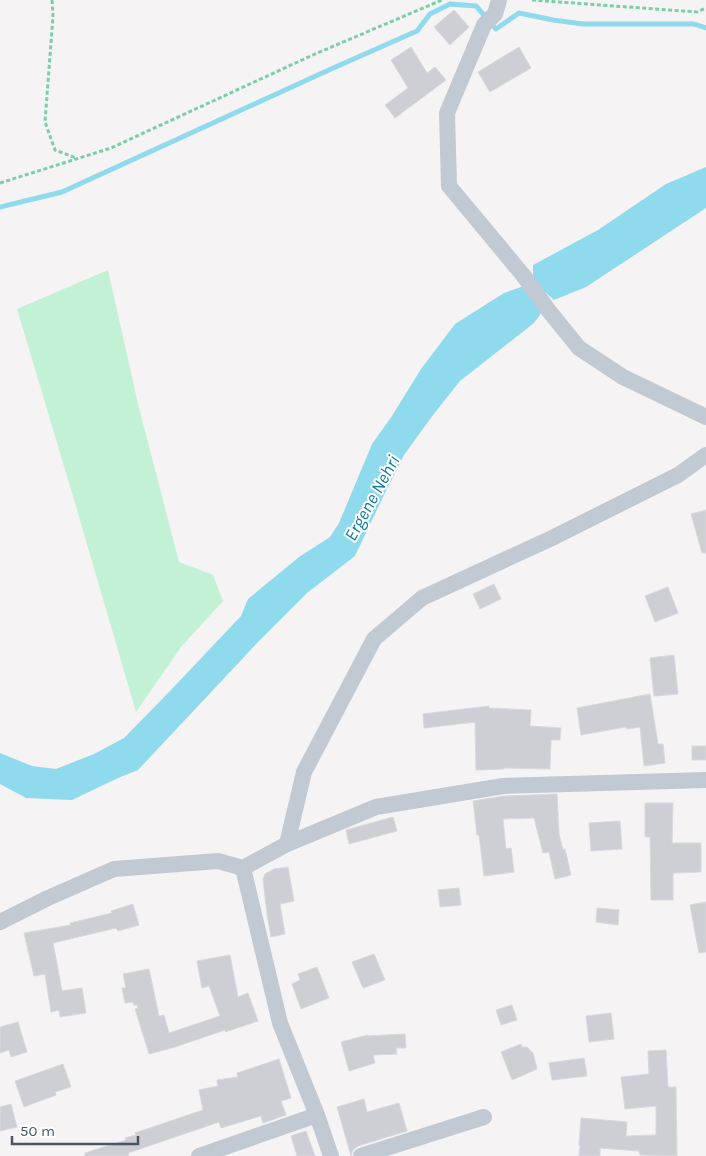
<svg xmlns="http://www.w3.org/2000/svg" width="706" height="1156" font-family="Karla,sans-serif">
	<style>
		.green { fill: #c3f1d5 }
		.water { fill: #90daee }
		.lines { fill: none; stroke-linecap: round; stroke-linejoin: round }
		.stream { stroke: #90daee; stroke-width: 5 }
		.building { fill: #cdcfd5; stroke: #d7d9de }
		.path { stroke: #7ad0a6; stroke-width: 3; stroke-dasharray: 4 2.5; stroke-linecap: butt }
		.street { stroke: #c1cad2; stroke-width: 16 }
		.labels { text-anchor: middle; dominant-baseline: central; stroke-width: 4; stroke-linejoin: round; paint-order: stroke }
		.water-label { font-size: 18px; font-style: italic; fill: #0c7c9b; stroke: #fff }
	</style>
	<rect width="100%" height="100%" fill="#f5f3f3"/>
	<polygon class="green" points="108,270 138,404 179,562 213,575 223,601 181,647 136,712 75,503 17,309"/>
	<g class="water">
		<polygon points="706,167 706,208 586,287 554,300 533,281 533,265 598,230 666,184"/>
		<polygon points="524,286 544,309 534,323 460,381 433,415 404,455 384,495 355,556 307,593 259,641 138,770 118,778 72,800 26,798 0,784 0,753 32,766 56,769 94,754 124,738 170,691 241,616 248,599 299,557 330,537 339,523 372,444 392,416 421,369 455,324 504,293"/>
	</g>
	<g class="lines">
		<polyline class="stream" points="0,207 62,192 331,69 417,31 430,14 450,4 476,6 496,29 519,13 553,20 583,24 694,24 706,28"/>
	</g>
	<g class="building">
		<polygon points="454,10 469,27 450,45 434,27"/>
		<polygon points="411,47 427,73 435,67 446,80 395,118 385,105 408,88 391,60"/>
		<polygon points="519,47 531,68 490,92 478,72"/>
		<polygon points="706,510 706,553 702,553 691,514"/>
		<polygon points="494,584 501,599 480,609 473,594"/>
		<polygon points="668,587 678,613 655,622 645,596"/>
		<polygon points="674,655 678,694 654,696 650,658"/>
		<polygon points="650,694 658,744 663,744 665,763 644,766 640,727 627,729 626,727 581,735 577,708"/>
		<polygon points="489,706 489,708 531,710 530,726 561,728 560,740 551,740 550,769 504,768 504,769 476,770 475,722 424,728 423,714"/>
		<rect x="692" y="746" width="14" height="14"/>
		<polygon points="557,794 559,834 563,850 565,849 571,875 555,879 549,852 543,853 534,818 503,819 506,849 511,848 514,872 484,876 479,835 477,835 473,801 504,796"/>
		<polygon points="645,803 673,803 672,843 701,843 701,872 673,873 673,900 651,900 650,837 645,837"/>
		<polygon points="393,817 397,831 349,844 346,830"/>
		<polygon points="620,821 622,849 591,851 589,823"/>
		<polygon points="288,867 294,901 280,904 285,934 271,937 267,914 263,879 265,874 274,869"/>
		<polygon points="459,888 461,905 440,907 438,890"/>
		<polygon points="706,902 706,952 699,953 690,905"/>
		<polygon points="133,904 139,925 118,931 116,928 53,943 62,991 82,988 86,1013 60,1017 59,1010 51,1012 45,974 34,976 24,933 71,925 70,923 112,913 111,911"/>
		<polygon points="597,908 619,910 618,925 596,922"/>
		<polygon points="374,954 385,980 363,988 352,962"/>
		<polygon points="230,955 238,997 248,993 258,1021 225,1032 225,1030 175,1047 149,1054 135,1009 138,1008 137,1005 134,1005 133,1002 125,1003 122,988 126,988 123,974 149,969 159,1016 164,1015 169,1033 220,1016 209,986 202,988 197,961"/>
		<polygon points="317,967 329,998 301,1009 292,984 300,980 298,974"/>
		<polygon points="512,1005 517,1020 501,1025 496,1010"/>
		<polygon points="611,1013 614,1039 589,1042 586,1016"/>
		<polygon points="18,1022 27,1052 11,1057 9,1050 0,1053 0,1027"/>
		<polygon points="405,1034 406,1048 396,1048 397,1054 373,1055 375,1063 349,1071 341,1042 368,1035 368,1036"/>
		<polygon points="521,1044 522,1047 527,1047 533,1053 537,1069 512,1080 501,1052"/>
		<polygon points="666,1050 668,1087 676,1087 677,1156 640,1155 639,1151 600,1148 600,1156 579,1156 580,1146 579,1145 581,1118 627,1122 626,1136 656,1135 656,1106 625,1109 621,1077 649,1074 648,1051"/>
		<polygon points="584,1058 587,1076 552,1080 549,1063"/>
		<polygon points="279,1059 291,1098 281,1101 286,1115 263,1123 261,1116 221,1128 219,1122 128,1153 129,1156 85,1156 85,1153 126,1140 125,1138 136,1135 135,1133 203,1110 199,1090 218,1086 217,1080 238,1077 237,1073"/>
		<polygon points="63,1064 71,1087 55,1092 56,1095 24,1107 15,1081"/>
		<polygon points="364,1099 367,1112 399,1103 407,1131 358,1146 353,1150 351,1156 337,1107"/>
		<polygon points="11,1104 17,1127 0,1131 0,1107"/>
		<polygon points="306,1131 315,1156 297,1156 291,1136"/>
	</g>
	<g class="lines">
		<g class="path">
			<polyline points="52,0 53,16 45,122 55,150 76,158"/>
			<polyline points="532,0 697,12 706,8"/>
			<polyline points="0,183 111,148 315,54 442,0"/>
		</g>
		<g class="street">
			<polyline points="499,0 495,14 484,25 447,113 449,186 523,275 549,311 579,348 623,377 706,417"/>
			<polyline points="287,844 304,772 374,639 422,598 552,538 678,475 706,455"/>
			<polyline points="243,868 280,1023 317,1115 331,1156"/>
			<polyline points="0,922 48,898 114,869 218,861 243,868 287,844 376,807 503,786 706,780"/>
			<polyline points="199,1156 317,1115"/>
			<polyline points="361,1156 484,1117"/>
		</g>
	</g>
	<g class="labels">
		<g class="water-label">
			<text transform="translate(372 498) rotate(-61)">Ergene Nehri</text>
		</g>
	</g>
	<path d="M12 1136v8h126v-8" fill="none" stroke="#4a5661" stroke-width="2.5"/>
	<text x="20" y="1136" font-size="15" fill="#4a5661" stroke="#ffffff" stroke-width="4" paint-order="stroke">50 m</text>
</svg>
